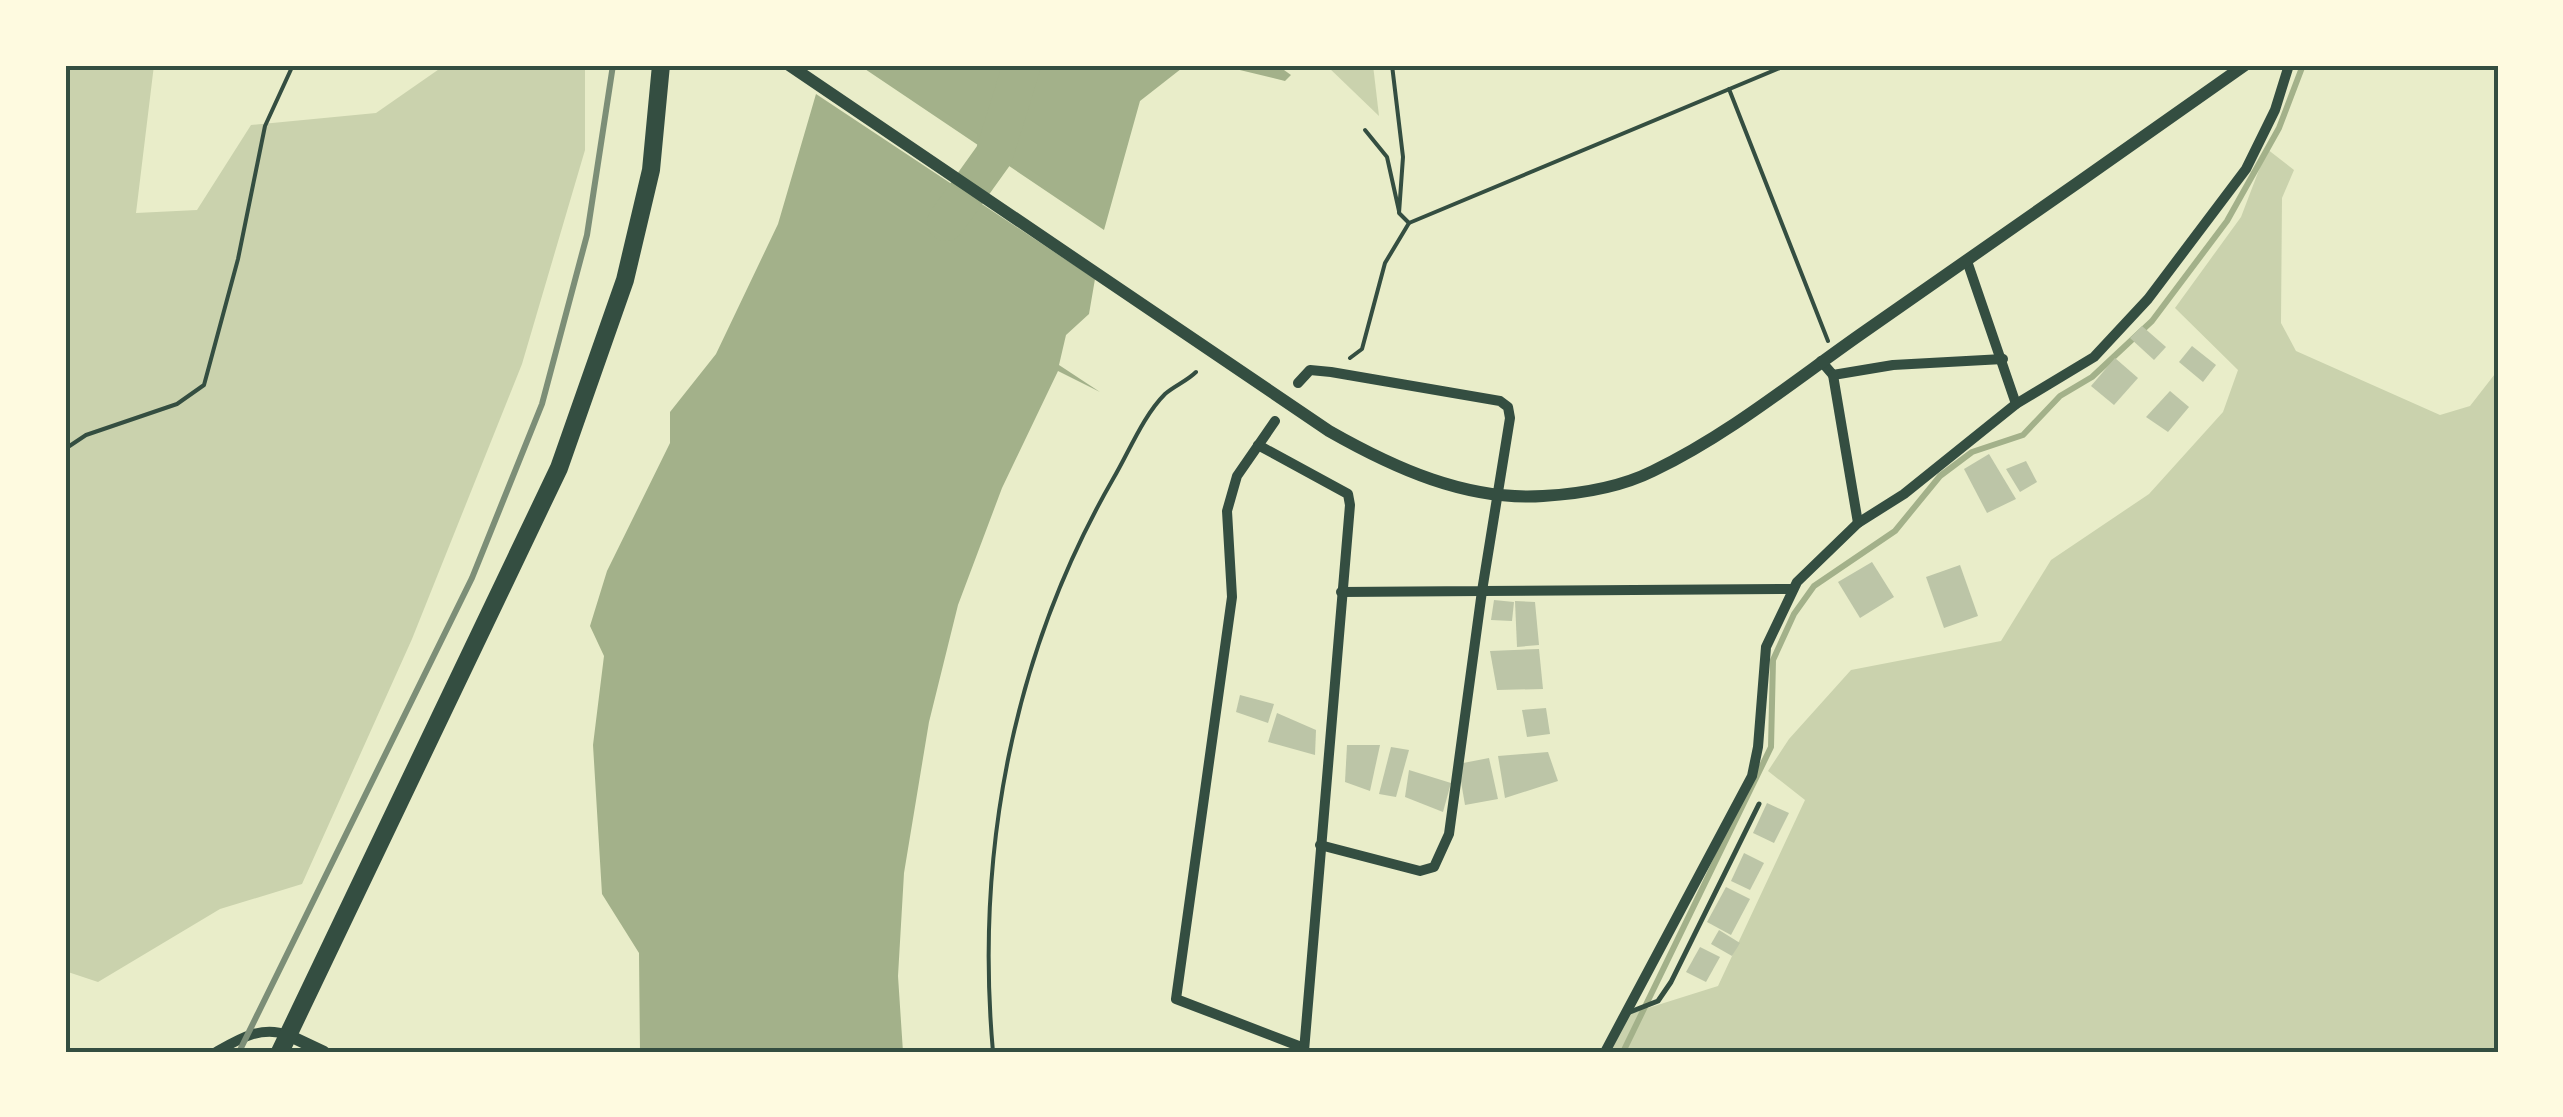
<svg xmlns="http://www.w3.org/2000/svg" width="2563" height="1117" font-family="'PT Sans',sans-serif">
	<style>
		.green { fill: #cad2ad }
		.water { fill: #a3b18a }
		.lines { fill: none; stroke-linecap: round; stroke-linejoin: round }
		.stream { stroke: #a3b18a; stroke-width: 6 }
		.river { stroke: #a3b18a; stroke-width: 38 }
		.building { fill: #bcc5a7 }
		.path { stroke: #344e41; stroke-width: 4 }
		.service { stroke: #344e41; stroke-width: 5 }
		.minor { stroke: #344e41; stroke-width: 10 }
		.tertiary { stroke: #344e41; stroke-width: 12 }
		.trunk { stroke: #344e41; stroke-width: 18 }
		.rail { stroke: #7c8e77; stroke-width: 6 }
		.neatline { fill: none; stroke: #344e41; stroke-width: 4 }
	</style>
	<rect width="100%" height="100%" fill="#e9edc9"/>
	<g class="green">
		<polygon points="65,65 154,65 136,213 197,210 251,125 376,113 445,65 585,65 585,150 522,364 412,639 302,884 220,909 98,982 65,971"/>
		<polygon points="1326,65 1373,65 1379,116"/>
		<polygon points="2267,149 2294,170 2282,198 2281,323 2296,351 2440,415 2470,406 2498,370 2498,1052 1599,1052 1629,1014 1718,986 1805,800 1768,771 1789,739 1851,670 2001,641 2051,560 2149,494 2223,412 2238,370 2175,308 2241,217"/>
	</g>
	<g class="water">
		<polygon points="859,65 1186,65 1140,101 1104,230"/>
		<polygon points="1219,65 1277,65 1291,75 1285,81"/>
		<polygon points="816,94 1095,279 1089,314 1066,335 1059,365 1100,392 1058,371 1002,488 958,605 929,722 904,873 898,976 903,1052 640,1052 639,953 602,894 593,745 604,656 590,626 607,571 670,443 670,412 716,354 778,224"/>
	</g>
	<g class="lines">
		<polyline class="stream" points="1623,1052 1771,747 1773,660 1794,614 1814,586 1895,531 1940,476 1972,452 2023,435 2060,396 2092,377 2152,321 2227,221 2279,128 2303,65"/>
		<polyline class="river" points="946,222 994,155 1022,65"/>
	</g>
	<g class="building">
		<polygon points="2142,326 2166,347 2154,360 2130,338"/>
		<polygon points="2192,346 2216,365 2203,382 2179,362"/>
		<polygon points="2115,358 2138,378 2114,405 2091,386"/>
		<polygon points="2170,391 2189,407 2168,432 2146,417"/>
		<polygon points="1989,454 2016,499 1987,513 1964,469"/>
		<polygon points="2026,461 2037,482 2020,492 2006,469"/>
		<polygon points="1872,562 1894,597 1860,618 1838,582"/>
		<polygon points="1960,565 1978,616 1944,628 1926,577"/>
		<polygon points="1494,600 1514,602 1512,621 1491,620"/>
		<polygon points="1515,601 1535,602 1539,645 1517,647"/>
		<polygon points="1539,649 1543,689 1497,690 1490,651"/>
		<polygon points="1240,695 1274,704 1268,723 1236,712"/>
		<polygon points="1546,708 1550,734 1527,737 1522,710"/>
		<polygon points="1277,713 1316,730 1315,755 1268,742"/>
		<polygon points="1347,745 1380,745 1370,791 1345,782"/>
		<polygon points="1391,747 1409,750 1396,797 1379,794"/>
		<polygon points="1548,752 1558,781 1505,798 1498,756"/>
		<polygon points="1489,758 1498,799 1465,805 1458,764"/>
		<polygon points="1409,770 1451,783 1443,812 1405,797"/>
		<polygon points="1767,803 1789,813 1774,843 1753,833"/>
		<polygon points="1744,853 1764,863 1750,890 1731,881"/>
		<polygon points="1726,887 1750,899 1731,935 1707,922"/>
		<polygon points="1719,930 1740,943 1732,956 1711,944"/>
		<polygon points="1700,947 1720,957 1706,982 1686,972"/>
	</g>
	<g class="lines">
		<g class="path">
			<polyline points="1392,65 1403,157 1399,213 1409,223"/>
			<polyline points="1729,89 1828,341"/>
			<polyline points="1365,130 1387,157 1399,211"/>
			<polyline points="1350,358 1362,349 1385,263 1409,223 1787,65"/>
			<polyline points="65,449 86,435 177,404 204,385 238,259 265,126 293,65"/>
			<path d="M993,1052c-18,-200 20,-399 120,-573 16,-27 30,-63 52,-85 9,-8 22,-13 31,-22"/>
		</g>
		<polyline class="service" points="1630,1012 1658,1001 1671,982 1759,804"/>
		<g class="minor">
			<polyline points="1967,261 2016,404"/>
			<polyline points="1821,361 1833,375 1893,365 2003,359"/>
			<polyline points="1833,375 1858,523"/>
			<polyline points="1298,383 1310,370 1331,372 1500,401 1508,407 1510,418 1482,591 1341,592"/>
			<polyline points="1275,421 1237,476 1227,511 1232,597 1176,999 1304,1048"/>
			<polyline points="1258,445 1348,494 1350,505 1304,1051"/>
			<polyline points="1320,845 1420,871 1434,867 1449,834 1482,591 1793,589"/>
			<path d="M216,1052c23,-13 45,-27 72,-17"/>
			<polyline points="1605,1052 1752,776 1758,747 1766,647 1797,582 1858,523 1904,494 2016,404 2094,357 2148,299 2246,169 2275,110 2289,65"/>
		</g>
		<g class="tertiary">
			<path d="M789,65l540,366c65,37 137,70 214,65 35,-2 78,-9 110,-25 75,-36 141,-90 208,-137 129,-89 256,-179 384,-269"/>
			<polyline points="288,1035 324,1052"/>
		</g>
		<polyline class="trunk" points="280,1052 559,468 625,280 651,170 661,65"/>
		<polyline class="rail" points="239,1052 472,578 542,404 587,235 613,65"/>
	</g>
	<rect width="2563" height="1117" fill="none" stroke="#fefae0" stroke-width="135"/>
	<rect x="68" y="68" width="2428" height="982" class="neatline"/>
</svg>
